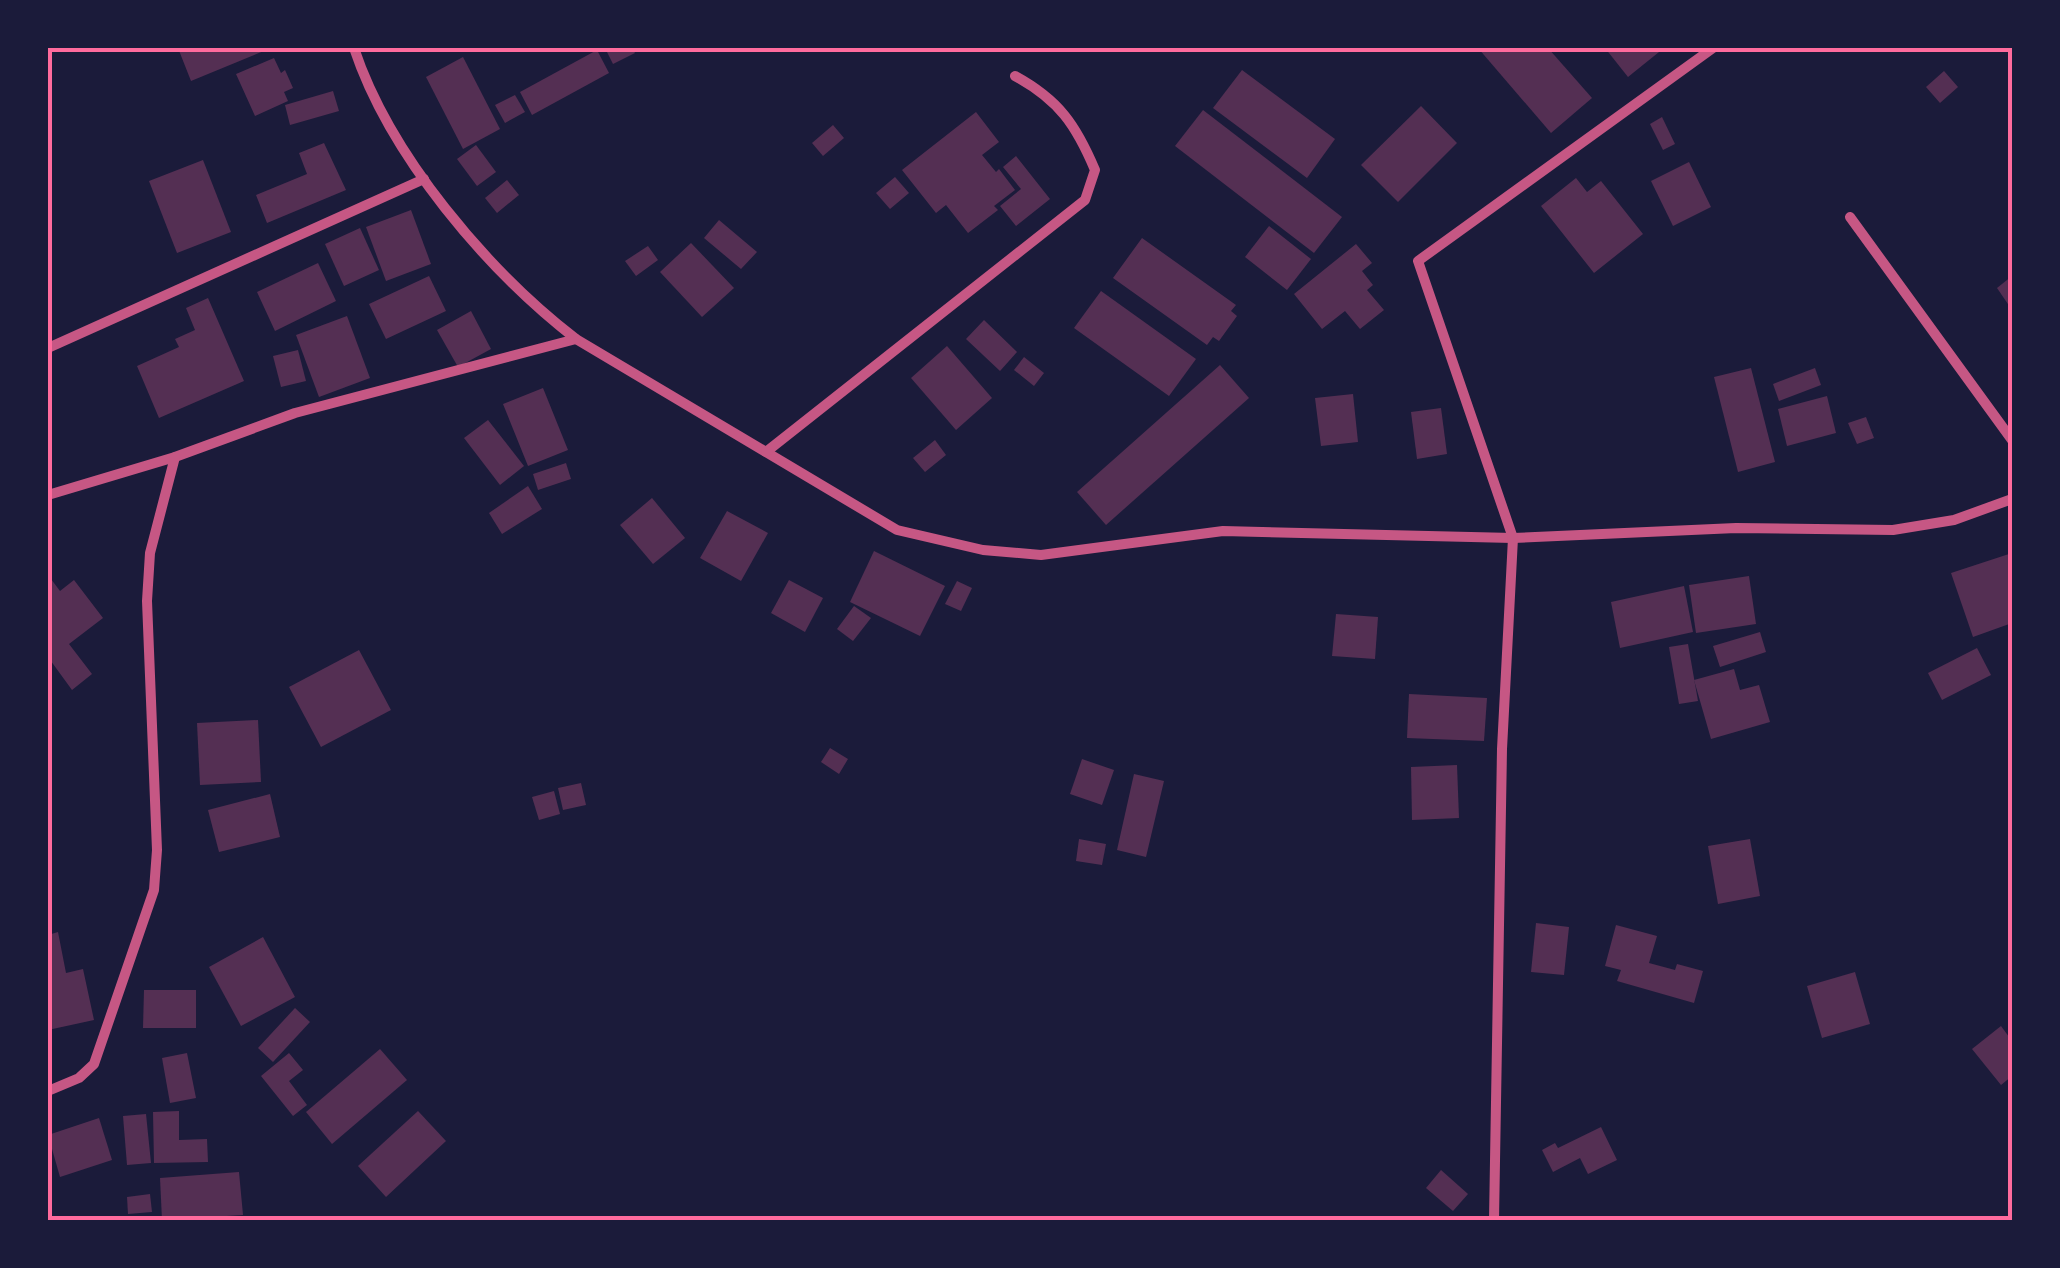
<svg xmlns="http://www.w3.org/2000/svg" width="2060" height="1268" font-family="'Source Sans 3',sans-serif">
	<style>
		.building { fill: #542f53 }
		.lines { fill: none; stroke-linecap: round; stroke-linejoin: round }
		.minor { stroke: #c65784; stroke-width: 10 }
		.neatline { fill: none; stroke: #ff6b9d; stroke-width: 4 }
	</style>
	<rect width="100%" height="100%" fill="#1b1b3a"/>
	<g class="building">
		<polygon points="178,48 271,48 191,81"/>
		<polygon points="605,48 632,48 635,53 613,64"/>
		<polygon points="1478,48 1548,48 1592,98 1551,133"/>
		<polygon points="1605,48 1664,48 1628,77"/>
		<polygon points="597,50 609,73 532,115 520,92"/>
		<polygon points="463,57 500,129 463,149 426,77"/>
		<polygon points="274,58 281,73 285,70 293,88 284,92 288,101 255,116 236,74"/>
		<polygon points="1242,70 1335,139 1307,178 1213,108"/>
		<polygon points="1944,71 1958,87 1940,103 1926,87"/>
		<polygon points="333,91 339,111 290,125 285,105"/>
		<polygon points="515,95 525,112 505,123 495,105"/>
		<polygon points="1421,106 1457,143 1398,202 1361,165"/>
		<polygon points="1203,110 1342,217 1314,253 1175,146"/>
		<polygon points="976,112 999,142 982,155 996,172 999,169 1015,190 994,206 998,210 968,233 946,205 936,213 902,170"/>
		<polygon points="1662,117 1675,144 1663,150 1650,124"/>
		<polygon points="833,125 844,138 823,156 812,143"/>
		<polygon points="324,143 346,190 267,223 256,195 307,174 299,153"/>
		<polygon points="476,145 496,172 477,186 457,159"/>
		<polygon points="1016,156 1050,199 1016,226 1000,206 1021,189 1003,167"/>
		<polygon points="203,160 231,232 177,253 149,181"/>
		<polygon points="1689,162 1711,207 1673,226 1651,181"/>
		<polygon points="895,177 909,193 890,209 876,193"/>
		<polygon points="1576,178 1587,192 1601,181 1643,234 1594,273 1541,206"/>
		<polygon points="507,180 519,195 497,213 485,198"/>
		<polygon points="411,210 431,264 386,281 366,227"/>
		<polygon points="719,220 757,252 741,269 704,238"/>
		<polygon points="1269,226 1311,259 1287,290 1245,257"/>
		<polygon points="360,228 379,270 344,286 325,244"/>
		<polygon points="1142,238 1236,305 1231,311 1237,316 1219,341 1213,337 1207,345 1113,278"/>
		<polygon points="691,243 734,288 702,317 660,272"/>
		<polygon points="1356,244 1372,263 1362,271 1373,285 1367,290 1384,310 1360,329 1345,311 1322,329 1294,294"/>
		<polygon points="648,246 658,260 636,276 625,261"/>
		<polygon points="318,263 336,301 275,331 257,292"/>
		<polygon points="429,276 446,311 386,339 369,304"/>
		<polygon points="2012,276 2012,310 1997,288"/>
		<polygon points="1101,291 1196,359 1169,396 1074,328"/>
		<polygon points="208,298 244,381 159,418 137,366 179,347 175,339 195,330 186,308"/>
		<polygon points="471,311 491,349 458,367 437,330"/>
		<polygon points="347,316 370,378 319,397 296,335"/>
		<polygon points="984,320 1017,352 1000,371 966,339"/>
		<polygon points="947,346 992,398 956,430 911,378"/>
		<polygon points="298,350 306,381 281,387 273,356"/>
		<polygon points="1024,357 1044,373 1034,386 1014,370"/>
		<polygon points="1220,365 1249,398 1106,525 1077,492"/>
		<polygon points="1751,368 1775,462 1738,472 1714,377"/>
		<polygon points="1815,368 1821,385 1779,401 1773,384"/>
		<polygon points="543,388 568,450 528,466 503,404"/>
		<polygon points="1353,394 1358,442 1321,446 1315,398"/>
		<polygon points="1827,396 1836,433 1787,446 1778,409"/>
		<polygon points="1441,408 1447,454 1417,459 1411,412"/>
		<polygon points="1866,417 1874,438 1857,444 1848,423"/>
		<polygon points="488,420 524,466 500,485 464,438"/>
		<polygon points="935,440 946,455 925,472 913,458"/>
		<polygon points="566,463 571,479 538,490 533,474"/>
		<polygon points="528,486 542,509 502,534 489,513"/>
		<polygon points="652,498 685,538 653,564 620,525"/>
		<polygon points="727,511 768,533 741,581 700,558"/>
		<polygon points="874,551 945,586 920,636 850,602"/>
		<polygon points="2012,553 2012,589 2008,591 2012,604 2012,623 1973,637 1951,573"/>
		<polygon points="48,575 60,591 74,580 103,618 69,644 92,674 72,690 48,657"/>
		<polygon points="1749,576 1756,624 1696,633 1689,585"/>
		<polygon points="789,580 823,598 805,632 771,613"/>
		<polygon points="957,581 972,588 961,611 945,604"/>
		<polygon points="1684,586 1693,632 1620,648 1611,602"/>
		<polygon points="854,606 871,618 853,641 837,629"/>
		<polygon points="1336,614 1378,617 1375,659 1332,656"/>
		<polygon points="1760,632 1766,652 1720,667 1713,646"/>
		<polygon points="1688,644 1698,701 1679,704 1669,647"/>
		<polygon points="1977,648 1991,675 1942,700 1928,673"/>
		<polygon points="359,650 391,710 321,747 289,687"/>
		<polygon points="1734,669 1740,690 1759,685 1770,722 1711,739 1694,680"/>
		<polygon points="1409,694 1487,698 1484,741 1407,738"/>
		<polygon points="258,720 261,782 200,785 197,723"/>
		<polygon points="830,748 848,759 839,774 821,762"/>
		<polygon points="1082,759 1114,770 1102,805 1070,794"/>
		<polygon points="1457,765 1459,818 1412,820 1411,767"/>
		<polygon points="1134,774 1164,781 1146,857 1117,850"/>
		<polygon points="581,783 586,805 563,810 558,788"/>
		<polygon points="554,791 560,814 539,820 532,797"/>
		<polygon points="270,794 280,837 219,852 208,810"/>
		<polygon points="1079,839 1106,844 1102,865 1076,861"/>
		<polygon points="1750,839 1760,896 1718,904 1708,846"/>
		<polygon points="1536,923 1569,927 1564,975 1531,972"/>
		<polygon points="1616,925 1657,936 1649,963 1675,970 1677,964 1703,971 1694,1003 1617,981 1621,970 1605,966"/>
		<polygon points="58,932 66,973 83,969 94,1020 48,1030 48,935"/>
		<polygon points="263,937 295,997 241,1026 209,967"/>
		<polygon points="1855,972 1870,1024 1822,1038 1807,986"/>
		<polygon points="144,990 196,990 196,1028 143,1028"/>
		<polygon points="295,1008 310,1022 273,1062 258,1048"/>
		<polygon points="2001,1026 2012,1041 2012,1076 2001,1085 1972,1049"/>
		<polygon points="380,1049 407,1080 332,1144 306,1112"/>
		<polygon points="187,1053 196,1098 170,1103 162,1058"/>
		<polygon points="289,1053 303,1070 289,1081 307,1105 293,1116 261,1076"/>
		<polygon points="179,1111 179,1140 207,1139 208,1162 154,1163 153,1112"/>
		<polygon points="418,1111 446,1141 386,1197 358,1166"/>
		<polygon points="146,1114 151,1163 127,1165 123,1116"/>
		<polygon points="99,1118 112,1160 60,1177 48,1135"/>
		<polygon points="1601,1127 1617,1160 1588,1174 1580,1158 1553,1172 1542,1150 1555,1143 1558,1148"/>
		<polygon points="1441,1170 1468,1194 1453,1211 1426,1188"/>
		<polygon points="239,1172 243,1215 162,1220 160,1178"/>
		<polygon points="150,1194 152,1212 128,1214 127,1197"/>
	</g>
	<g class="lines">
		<g class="minor">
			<path d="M354,48c36,108 133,222 222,291l321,191 86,20 58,5 182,-24 290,7 223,-10 157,2 61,-10 58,-21"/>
			<polyline points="1850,217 2012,440"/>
			<polyline points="48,348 424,179"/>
			<path d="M766,452l319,-252 10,-30c-19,-45 -36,-70 -80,-94"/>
			<polyline points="48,495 175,457 295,413 576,339"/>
			<polyline points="48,1091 79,1078 94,1064 154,890 157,850 147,601 150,553 175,457"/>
			<polyline points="1494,1220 1502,749 1513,538 1418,261 1713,48"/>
		</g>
	</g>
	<rect width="2060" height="1268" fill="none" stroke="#1b1b3a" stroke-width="100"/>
	<rect x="50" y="50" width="1960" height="1168" class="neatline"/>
</svg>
